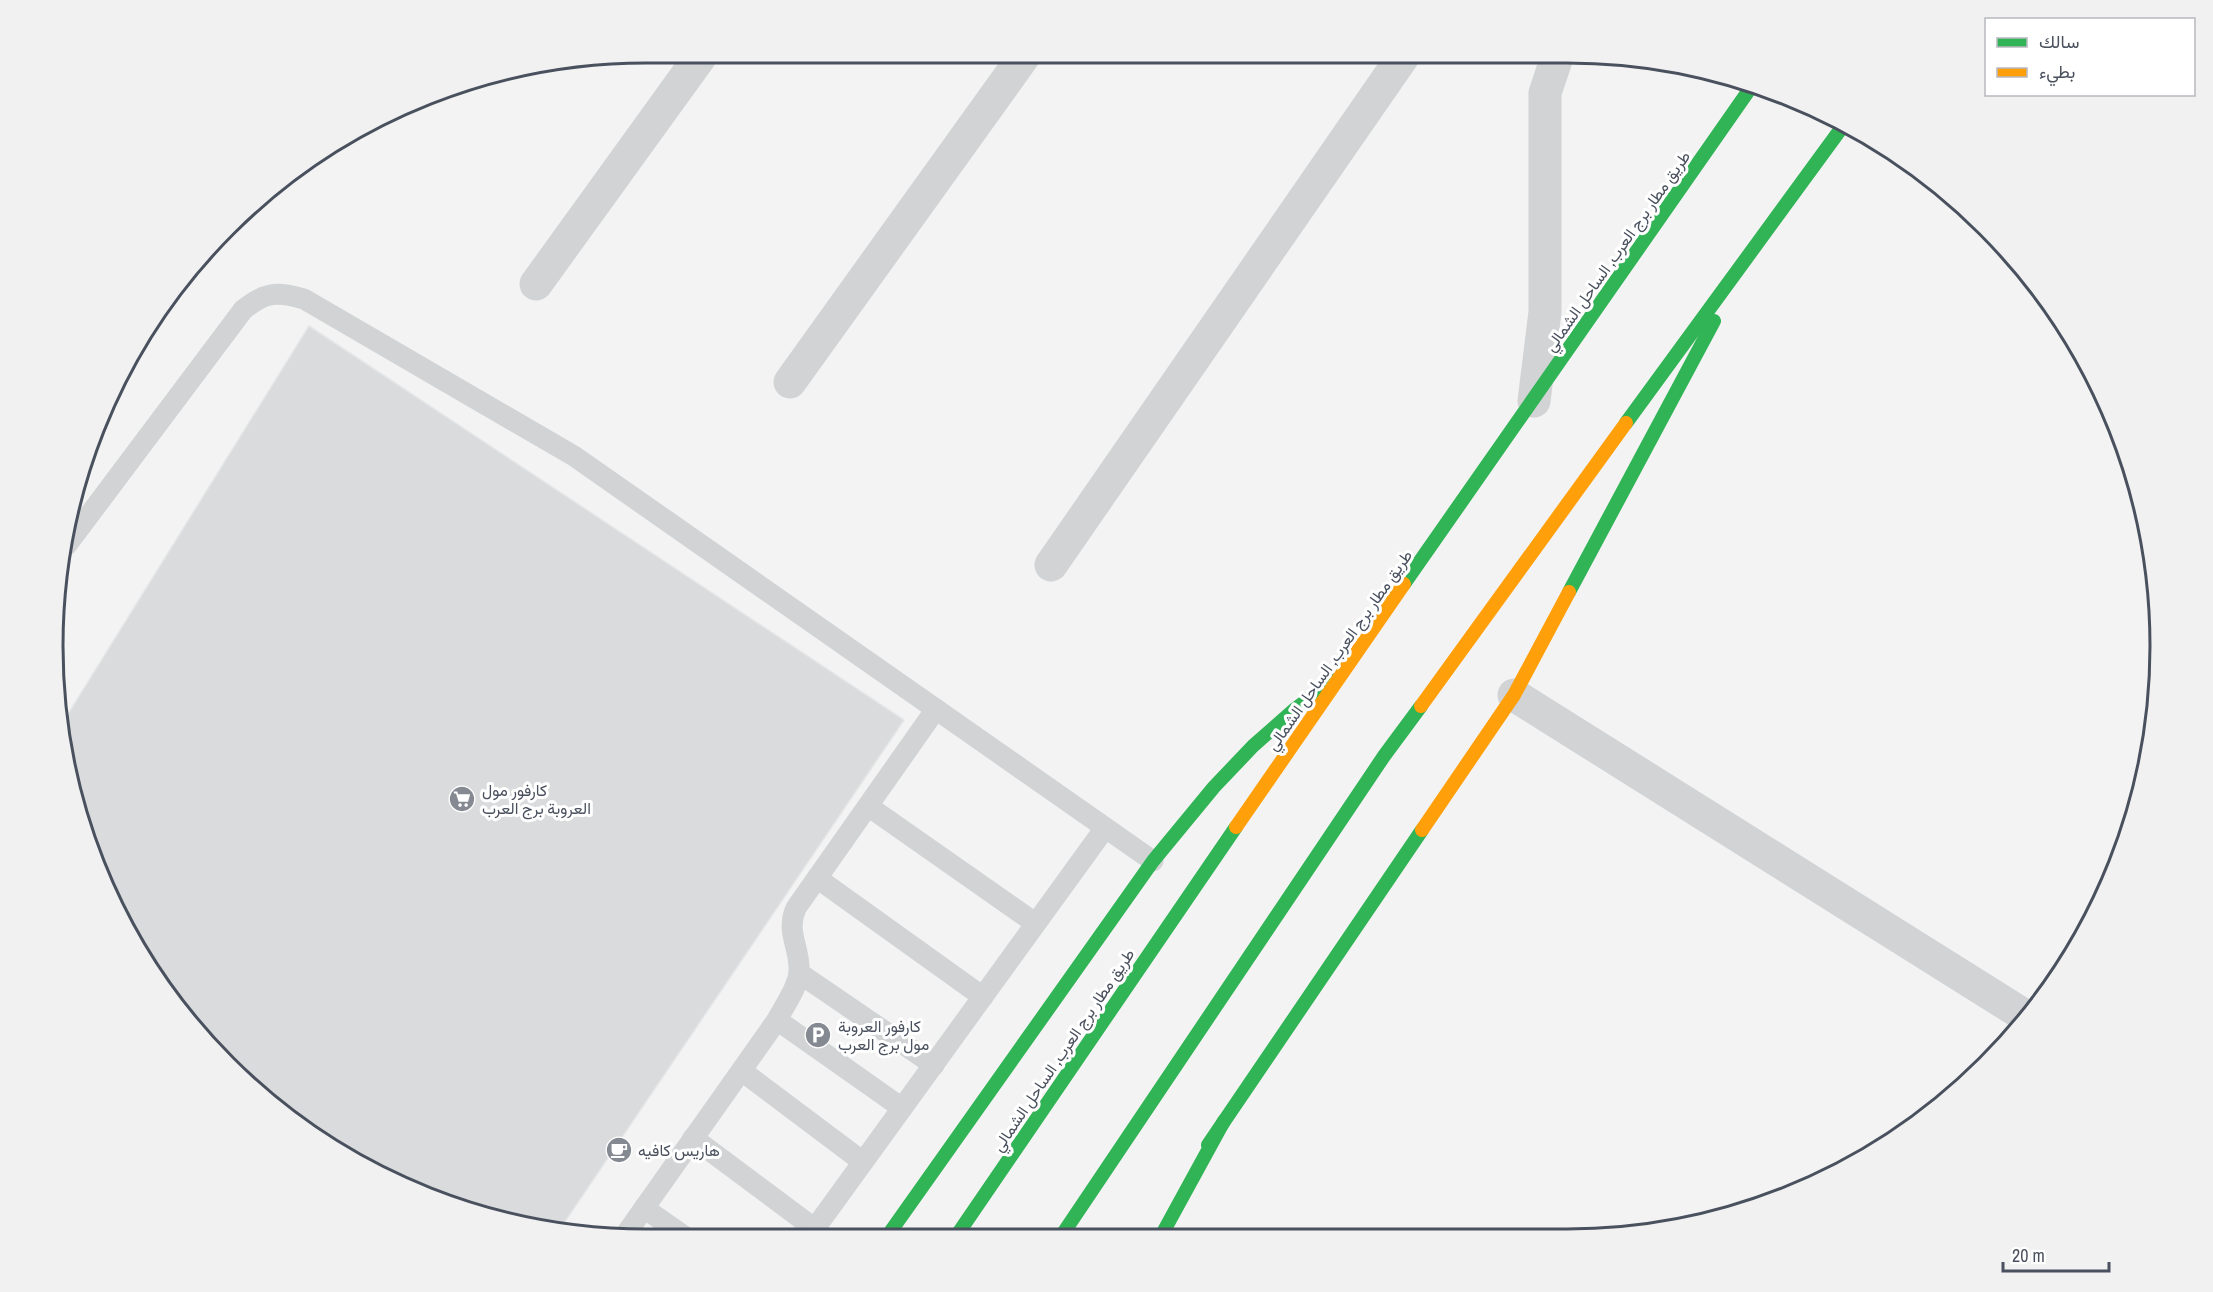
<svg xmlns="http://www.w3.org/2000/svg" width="2213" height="1292" font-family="'Archivo Narrow',Vazirmatn,sans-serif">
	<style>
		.building { fill: #dadbdd; stroke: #e4e5e6; stroke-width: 1.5 }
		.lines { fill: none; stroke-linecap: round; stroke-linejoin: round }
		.lane { stroke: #d1d3d5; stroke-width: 21 }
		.street { stroke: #d1d3d5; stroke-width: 33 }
		.fast { stroke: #30b455; stroke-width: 14 }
		.slow { stroke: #ff9f0a; stroke-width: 14 }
		.labels { text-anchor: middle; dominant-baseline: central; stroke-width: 6; stroke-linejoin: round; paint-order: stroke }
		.street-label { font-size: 16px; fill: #4a515e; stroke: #fff }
		.poi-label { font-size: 16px; fill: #4a515e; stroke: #fff; text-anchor: start }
		.rim { fill: none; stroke: #4a515e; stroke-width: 3 }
	</style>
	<rect width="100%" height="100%" fill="#f3f3f3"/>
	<polygon class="building" points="309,326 904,720 560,1229 455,1208 317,1140 254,1092 175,1008 132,942 84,837 64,761 60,727"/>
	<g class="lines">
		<g class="lane">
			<path d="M66,546l177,-236c22,-18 34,-19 61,-11l270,157 579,405"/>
			<polyline points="868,806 1035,923"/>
			<polyline points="817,878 983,997"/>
			<polyline points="799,973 934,1065"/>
			<polyline points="777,1020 902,1108"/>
			<polyline points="742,1071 863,1162"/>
			<polyline points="693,1138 815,1229"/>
			<polyline points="644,1208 687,1238"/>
			<path d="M623,1238l154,-218c7,-14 20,-31 22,-47 2,-25 -14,-40 -3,-65l140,-199"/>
			<polyline points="808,1238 1105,828"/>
		</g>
		<g class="street">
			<polyline points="536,284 700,57"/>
			<polyline points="790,382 1024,56"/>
			<polyline points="1534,401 1545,312 1545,93 1558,54"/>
			<polyline points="1051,565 1404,55"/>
			<polyline points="1514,695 2027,1017"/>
		</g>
		<g class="fast">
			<polyline points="1626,423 1843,126"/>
			<polyline points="1404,584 1754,83"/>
			<polyline points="1569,592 1714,321"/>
			<polyline points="1208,1145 1422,830"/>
			<polyline points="886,1238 1153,861 1214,787 1253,746 1295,709 1334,680"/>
			<polyline points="955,1238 1236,827"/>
			<polyline points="1060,1238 1384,756 1421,706"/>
			<polyline points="1160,1238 1224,1121"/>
		</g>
		<g class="slow">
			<polyline points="1421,706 1626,423"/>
			<polyline points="1236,827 1404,584"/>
			<polyline points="1422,830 1514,695 1569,592"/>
		</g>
	</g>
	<defs>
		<g id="supermarket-disc" transform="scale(1.35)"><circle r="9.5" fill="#858a92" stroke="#fff"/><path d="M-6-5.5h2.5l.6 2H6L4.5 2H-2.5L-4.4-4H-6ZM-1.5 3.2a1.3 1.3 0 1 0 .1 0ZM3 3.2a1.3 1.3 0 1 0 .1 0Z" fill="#fff"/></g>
		<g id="parking-disc" transform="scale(1.35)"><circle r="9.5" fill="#858a92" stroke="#fff"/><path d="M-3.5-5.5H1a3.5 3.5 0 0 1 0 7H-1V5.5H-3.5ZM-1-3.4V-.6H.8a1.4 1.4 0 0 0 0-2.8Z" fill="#fff"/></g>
		<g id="cafe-disc" transform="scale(1.35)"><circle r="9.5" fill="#858a92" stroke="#fff"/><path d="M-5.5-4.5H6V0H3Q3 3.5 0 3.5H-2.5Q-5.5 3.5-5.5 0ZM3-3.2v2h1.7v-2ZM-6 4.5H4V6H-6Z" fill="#fff"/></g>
	</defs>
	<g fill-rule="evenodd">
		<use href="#supermarket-disc" x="462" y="799"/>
		<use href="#parking-disc" x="818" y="1035"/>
		<use href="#cafe-disc" x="619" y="1150"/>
	</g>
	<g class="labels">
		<g class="street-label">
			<text transform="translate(1617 251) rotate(-55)">طريق مطار برج العرب, الساحل الشمالي</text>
			<text transform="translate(1339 650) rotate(-55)">طريق مطار برج العرب, الساحل الشمالي</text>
			<text transform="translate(1063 1050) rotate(-56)">طريق مطار برج العرب, الساحل الشمالي</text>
		</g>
		<g class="poi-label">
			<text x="482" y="790">كارفور مول<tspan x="482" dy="18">العروبة برج العرب</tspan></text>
			<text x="838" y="1026">كارفور العروبة<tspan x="838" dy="18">مول برج العرب</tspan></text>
			<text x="638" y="1150">هاريس كافيه</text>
		</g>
	</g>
	<path d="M0 0H2213V1292H0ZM646 63H1567A583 583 0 0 1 2150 646V646A583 583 0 0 1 1567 1229H646A583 583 0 0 1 63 646V646A583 583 0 0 1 646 63Z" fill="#f1f1f2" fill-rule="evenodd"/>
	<path class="rim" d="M646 63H1567A583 583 0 0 1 2150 646V646A583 583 0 0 1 1567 1229H646A583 583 0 0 1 63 646V646A583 583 0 0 1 646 63Z"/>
	<rect x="1985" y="18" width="210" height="78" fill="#ffffff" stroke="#b7b9bf" stroke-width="1.5"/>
	<rect x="1997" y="38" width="30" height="9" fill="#30b455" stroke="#b7b9bf" stroke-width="1.5"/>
	<text x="2039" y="48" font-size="18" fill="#4a515e">سالك</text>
	<rect x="1997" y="68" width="30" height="9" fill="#ff9f0a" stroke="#b7b9bf" stroke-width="1.5"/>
	<text x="2039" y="78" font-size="18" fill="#4a515e">بطيء</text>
	<path d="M2003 1262v9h106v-9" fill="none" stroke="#4a515e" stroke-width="3"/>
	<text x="2012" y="1262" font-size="18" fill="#4a515e" stroke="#ffffff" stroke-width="4.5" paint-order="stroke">20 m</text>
</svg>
